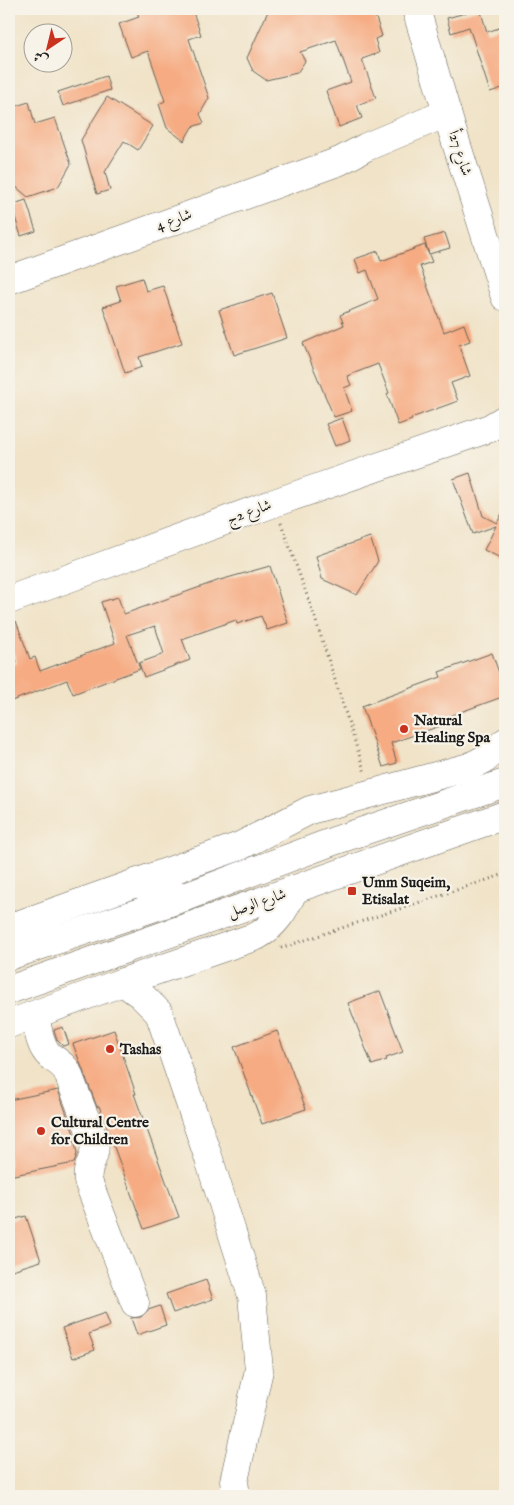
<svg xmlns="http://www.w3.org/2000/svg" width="514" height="1505" font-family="'IM FELL English',Amiri,serif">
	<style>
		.building { fill: #f6ab82 }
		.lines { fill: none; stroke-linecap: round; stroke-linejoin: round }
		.minor-casing { stroke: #666258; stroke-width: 29 }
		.major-casing { stroke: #666258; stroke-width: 29 }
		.path { stroke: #666258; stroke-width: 3; stroke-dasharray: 1 4; stroke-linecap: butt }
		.minor { stroke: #fff; stroke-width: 28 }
		.major { stroke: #fff; stroke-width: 28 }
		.poi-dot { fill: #c8321e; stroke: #f7f3e8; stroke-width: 2 }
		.labels { text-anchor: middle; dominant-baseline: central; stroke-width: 4.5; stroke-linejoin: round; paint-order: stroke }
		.street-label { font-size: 15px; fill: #1c1c1c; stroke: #f7f3e8 }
		.poi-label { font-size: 15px; font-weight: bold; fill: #1c1c1c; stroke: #f7f3e8; text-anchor: start }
	</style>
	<rect width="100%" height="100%" fill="#f7f3e8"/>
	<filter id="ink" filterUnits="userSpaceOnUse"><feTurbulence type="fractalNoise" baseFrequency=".02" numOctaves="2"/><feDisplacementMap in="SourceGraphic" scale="10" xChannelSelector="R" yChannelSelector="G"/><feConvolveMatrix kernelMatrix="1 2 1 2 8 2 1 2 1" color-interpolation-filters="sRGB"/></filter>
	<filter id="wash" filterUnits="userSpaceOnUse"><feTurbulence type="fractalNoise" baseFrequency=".0096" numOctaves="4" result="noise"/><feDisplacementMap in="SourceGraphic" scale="20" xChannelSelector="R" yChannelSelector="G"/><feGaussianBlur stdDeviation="1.12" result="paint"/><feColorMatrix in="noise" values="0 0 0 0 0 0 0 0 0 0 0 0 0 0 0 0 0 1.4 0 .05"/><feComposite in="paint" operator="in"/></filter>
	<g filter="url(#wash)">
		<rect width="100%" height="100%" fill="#f0e3c8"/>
		<g id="blocks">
			<g class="building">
				<polygon points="136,9 192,9 201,35 189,39 209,98 200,114 204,123 192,127 184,141 167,128 159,104 165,101 148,51 131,57 119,24 139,17"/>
				<polygon points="269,9 373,9 382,36 375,39 379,53 362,59 376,98 357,105 362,118 339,127 326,91 351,82 336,40 300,52 305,61 297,73 266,80 253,71 247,58"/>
				<polygon points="480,9 487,32 505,26 505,87 490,92 469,27 451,33 447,18"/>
				<polygon points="106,76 110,90 63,106 58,92"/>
				<polygon points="107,97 153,126 138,150 124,141 105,172 110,190 97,194 81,140"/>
				<polygon points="29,102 35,124 55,118 71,164 58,187 28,197 9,181 9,108"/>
				<polygon points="26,200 36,231 21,236 11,205"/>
				<polygon points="445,233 450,248 429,254 424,239"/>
				<polygon points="425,245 432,262 420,266 444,332 464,324 470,341 459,345 470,376 451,383 458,401 411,418 412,420 398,425 387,394 389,393 378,364 347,376 351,385 344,388 352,411 334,417 303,343 344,325 340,315 378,299 367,270 360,273 355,259 378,251 381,261"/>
				<polygon points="142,278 146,291 163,286 182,343 139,357 142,367 125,373 103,307 121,301 116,286"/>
				<polygon points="272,293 287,338 234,355 219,310"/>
				<polygon points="342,418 350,440 335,446 326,424"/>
				<polygon points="470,473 483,516 497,523 505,508 505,560 484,550 496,526 473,534 453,479"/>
				<polygon points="370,537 378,561 357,595 322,579 316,556"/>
				<polygon points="270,566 288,623 267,630 261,616 237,624 236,620 182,639 190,660 144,677 139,663 164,654 155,626 127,635 140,669 73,694 67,680 9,702 9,666 17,663 9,639 9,624 16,621 30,659 35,657 40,671 115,643 101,602 118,597 124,614 220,580"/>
				<polygon points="492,653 505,690 505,696 444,718 446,724 391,743 397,763 383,767 362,706 441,677 439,672"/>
				<polygon points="380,991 403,1052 386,1058 387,1060 372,1065 348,1003"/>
				<polygon points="63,1027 69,1044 63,1046 57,1040 54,1030"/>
				<polygon points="114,1030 136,1094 134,1094 179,1217 144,1229 99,1106 97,1107 73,1044"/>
				<polygon points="277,1031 306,1109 262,1124 234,1047"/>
				<polygon points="58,1090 73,1131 77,1154 74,1163 9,1176 9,1100"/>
				<polygon points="26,1216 41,1261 9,1271 9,1221"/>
				<polygon points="206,1280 213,1299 173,1313 166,1294"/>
				<polygon points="160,1306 166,1325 137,1335 131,1318 141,1317 148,1310"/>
				<polygon points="105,1313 110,1326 89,1334 95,1350 73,1358 62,1328"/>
			</g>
		</g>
	</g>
	<g filter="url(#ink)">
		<use href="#blocks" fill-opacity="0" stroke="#666258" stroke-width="1"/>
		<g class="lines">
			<g class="minor-casing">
				<g id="minor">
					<polyline points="416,9 452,130 505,297"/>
					<polyline points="9,280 340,161 366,147 447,113"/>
					<polyline points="9,600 274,503 490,428 505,419"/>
					<polyline points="9,928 240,846 310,810 469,767 485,759 505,742"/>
					<polyline points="123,982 141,995 159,1013 208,1156 252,1296 259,1370 234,1481 236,1496"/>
					<path d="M35,1015c3,13 4,31 15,41 6,5 12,7 17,15l27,70c4,15 -9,25 -6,40l47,122"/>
					<path d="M9,1024l114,-42 134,-46c19,-11 28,-27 37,-46"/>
				</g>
			</g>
			<g class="major-casing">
				<g id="major">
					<polyline points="136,883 185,897"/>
					<polyline points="9,956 185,897 334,841 505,783"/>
					<polyline points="9,990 505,815"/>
				</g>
			</g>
			<g class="path">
				<polyline points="281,523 314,615 365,773"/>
				<polyline points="281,948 505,874"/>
			</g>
			<use href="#minor" class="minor"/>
			<use href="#major" class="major"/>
		</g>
	</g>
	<g class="poi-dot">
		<circle cx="404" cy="729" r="5"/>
		<rect x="347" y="886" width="10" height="10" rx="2.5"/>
		<circle cx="110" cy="1049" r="5"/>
		<circle cx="41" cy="1131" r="5"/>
	</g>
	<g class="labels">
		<g class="street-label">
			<text transform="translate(460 153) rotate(72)">شارع 27أ</text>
			<text transform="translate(174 220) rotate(-20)">شارع 4</text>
			<text transform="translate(249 512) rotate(-20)">شارع 2ج</text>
			<text transform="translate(257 903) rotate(-19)">شارع الوصل</text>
		</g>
		<g class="poi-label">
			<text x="414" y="720">Natural<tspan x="414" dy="17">Healing Spa</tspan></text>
			<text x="362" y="882">Umm Suqeim,<tspan x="362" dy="17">Etisalat</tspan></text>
			<text x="120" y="1049">Tashas</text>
			<text x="51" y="1122">Cultural Centre<tspan x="51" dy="17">for Children</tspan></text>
		</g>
	</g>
	<rect width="514" height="1505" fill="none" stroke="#f7f3e8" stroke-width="30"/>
	<g transform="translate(48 48) rotate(215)"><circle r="24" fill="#f7f3e8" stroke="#9f9d96"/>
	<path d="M0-4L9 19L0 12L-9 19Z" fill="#c8321e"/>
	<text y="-8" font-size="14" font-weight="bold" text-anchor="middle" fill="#1c1c1c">ش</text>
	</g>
</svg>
